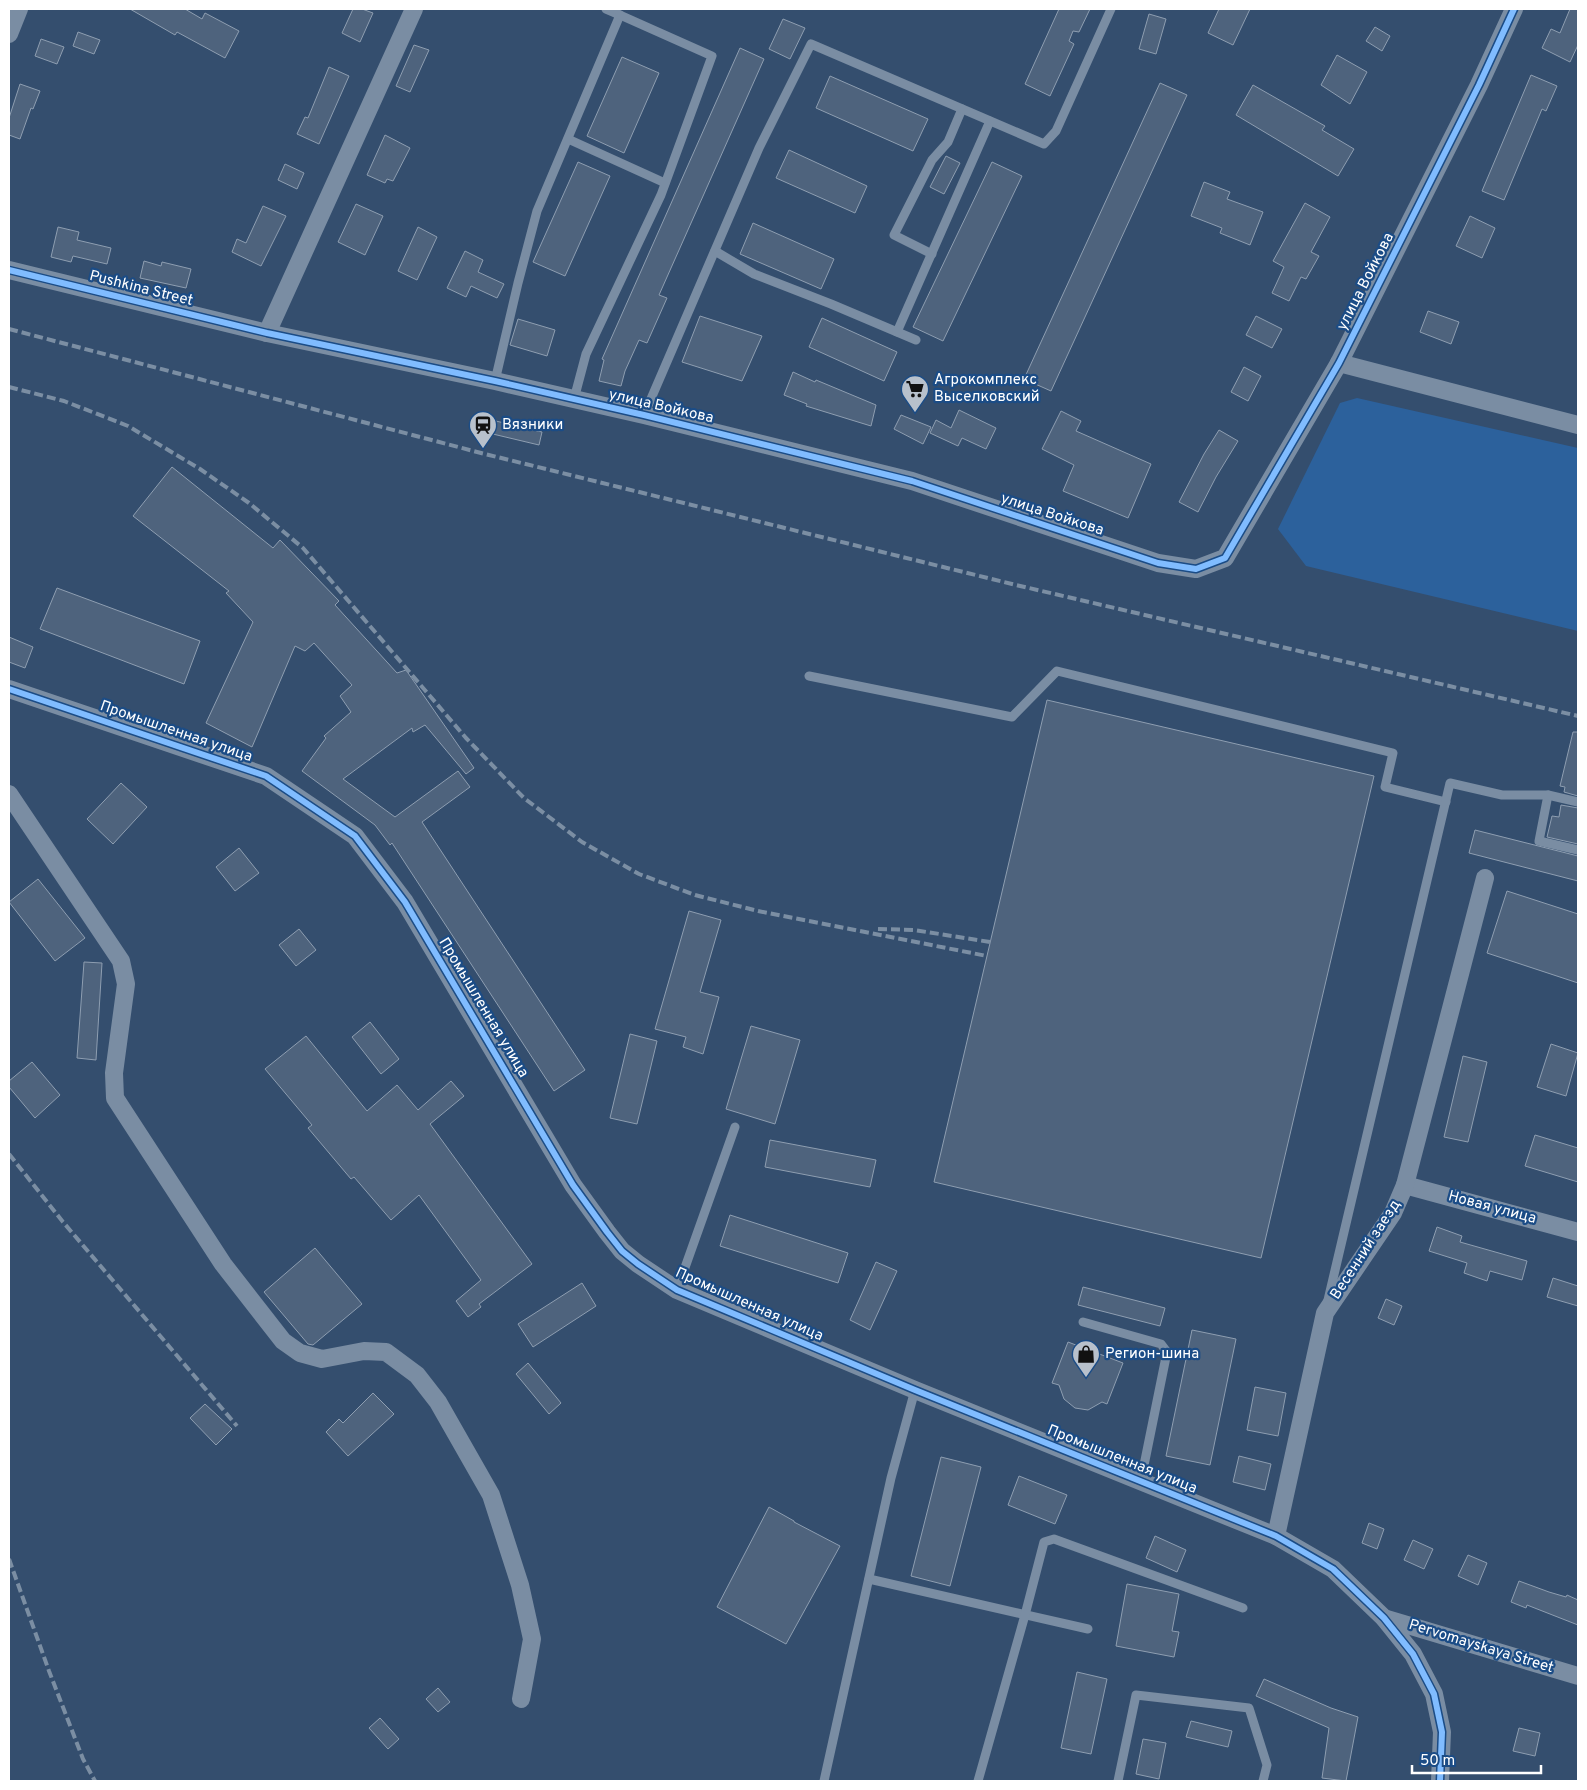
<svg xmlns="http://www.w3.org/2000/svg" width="1587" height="1790" font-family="Overpass,sans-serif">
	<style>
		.green { fill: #2c619c }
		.building { fill: #4e637d; stroke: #8e9eb1 }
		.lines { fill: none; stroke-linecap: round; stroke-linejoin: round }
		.lane { stroke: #7a8da3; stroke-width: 9 }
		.street { stroke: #7a8da3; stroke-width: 18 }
		.rail { stroke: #7b8ea3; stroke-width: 4; stroke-dasharray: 9 4; stroke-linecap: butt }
		.cycleway-casing { stroke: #1b4c86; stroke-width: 9 }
		.cycleway { stroke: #80bcff; stroke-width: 6 }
		.labels { text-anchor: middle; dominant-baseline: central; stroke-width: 4.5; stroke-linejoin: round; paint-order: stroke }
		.street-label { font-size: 15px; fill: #fff; stroke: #1b4c86 }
		.poi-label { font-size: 15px; fill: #fff; stroke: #1b4c86; text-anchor: start }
	</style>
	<rect width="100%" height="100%" fill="#344e6e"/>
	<polygon class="green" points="1357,398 1578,448 1578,631 1306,566 1278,529 1340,403"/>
	<g class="building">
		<polygon points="130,9 185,9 202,19 205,13 239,31 225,58 177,32 175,35"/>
		<polygon points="353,9 362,9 373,13 360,42 342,33"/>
		<polygon points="1059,9 1090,9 1079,32 1073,31 1069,41 1074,44 1050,96 1025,84"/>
		<polygon points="1219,9 1250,9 1233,45 1208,33"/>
		<polygon points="1570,9 1578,9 1578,45 1570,62 1542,48 1551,29 1560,33"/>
		<polygon points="1149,14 1166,19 1156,54 1139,49"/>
		<polygon points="783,19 805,28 790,59 769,49"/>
		<polygon points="1375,27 1390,36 1382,51 1366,41"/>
		<polygon points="78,32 100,40 94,54 73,46"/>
		<polygon points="41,39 64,47 57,64 35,56"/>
		<polygon points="414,45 429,50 410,92 396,86"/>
		<polygon points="740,48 764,59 659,295 667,298 647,343 639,340 625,371 621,386 599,381 604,360 602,359"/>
		<polygon points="1337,55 1367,72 1350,104 1321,85"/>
		<polygon points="622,57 659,73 624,153 587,136"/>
		<polygon points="329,67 349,76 319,144 297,134 305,117 308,118"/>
		<polygon points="1531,75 1557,86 1546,111 1542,109 1504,200 1482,191"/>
		<polygon points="830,76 928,119 913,151 816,108"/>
		<polygon points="1160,83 1187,95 1051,391 1024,379"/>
		<polygon points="20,84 40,91 33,109 31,108 20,139 9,135 9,118"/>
		<polygon points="1253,85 1325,126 1322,130 1354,149 1338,176 1236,115"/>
		<polygon points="385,135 410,148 393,181 387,179 385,183 367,175"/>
		<polygon points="789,150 867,186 855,213 776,178"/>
		<polygon points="946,156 960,163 944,194 930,187"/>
		<polygon points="578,162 610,176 565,276 533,262"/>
		<polygon points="992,162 1022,176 943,341 913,327"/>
		<polygon points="285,164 304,173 297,189 278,180"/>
		<polygon points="1204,182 1230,192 1227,199 1263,212 1250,245 1220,233 1222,228 1191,216"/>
		<polygon points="1305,203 1330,217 1311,252 1319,256 1306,279 1301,277 1289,301 1272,293 1284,267 1273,261"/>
		<polygon points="356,204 383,216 365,255 338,242"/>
		<polygon points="263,206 286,216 261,266 232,252 237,239 246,243"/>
		<polygon points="1470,216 1495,228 1482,258 1456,246"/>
		<polygon points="753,223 834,259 821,289 740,254"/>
		<polygon points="58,227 79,232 77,240 111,248 107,264 73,256 71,262 51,257"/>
		<polygon points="418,227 437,237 417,280 398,271"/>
		<polygon points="465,251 483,260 478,272 504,284 497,298 471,286 466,297 447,288"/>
		<polygon points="144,261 161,266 162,262 191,269 186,288 140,278"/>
		<polygon points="1428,311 1459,322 1451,344 1420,332"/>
		<polygon points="700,316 762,336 742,381 682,362"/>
		<polygon points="1256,316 1282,329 1272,348 1246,335"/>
		<polygon points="822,318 897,352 884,381 809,347"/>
		<polygon points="518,319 555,330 547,356 510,345"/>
		<polygon points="1244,367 1261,376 1248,401 1231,392"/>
		<polygon points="793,372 815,382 816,380 876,405 871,426 806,406 807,404 784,395"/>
		<polygon points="959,410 996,428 986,449 962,438 958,446 930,433 936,420 951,428"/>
		<polygon points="1061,411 1081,421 1076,431 1151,464 1128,518 1063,491 1074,465 1042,449"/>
		<polygon points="901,415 931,427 923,444 894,429"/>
		<polygon points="479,417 542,432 539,445 476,430"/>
		<polygon points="1219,430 1238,441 1216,477 1198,512 1179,502 1204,454"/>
		<polygon points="172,467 273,548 280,540 339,601 335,605 397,673 406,670 474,768 466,774 425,725 413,732 412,728 343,779 395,817 458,771 470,787 422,822 585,1070 554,1091 392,843 390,845 375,825 302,771 326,738 324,736 351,712 340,696 352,685 314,643 305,651 295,646 252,747 206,723 253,622 226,593 229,591 133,516"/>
		<polygon points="57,588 200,641 184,684 40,629"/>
		<polygon points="9,637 33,647 25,668 9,662"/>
		<polygon points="1047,700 1374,776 1261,1258 934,1182"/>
		<polygon points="1573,732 1578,732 1578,796 1564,792 1565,787 1560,786"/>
		<polygon points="121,783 147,807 113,844 87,819"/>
		<polygon points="1561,805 1578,808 1578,844 1547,837 1552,816 1559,817"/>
		<polygon points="1475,830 1578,856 1578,881 1469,853"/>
		<polygon points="239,848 259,873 235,891 216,867"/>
		<polygon points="38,879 85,938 55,961 9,902"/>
		<polygon points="1507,891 1578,914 1578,983 1487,953"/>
		<polygon points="689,911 721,920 700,992 719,997 703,1054 683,1047 686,1037 655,1029"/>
		<polygon points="299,929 316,950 296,966 279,945"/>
		<polygon points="84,962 102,963 96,1060 77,1058"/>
		<polygon points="370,1022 399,1059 381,1074 352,1037"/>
		<polygon points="751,1026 800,1040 775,1124 726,1109"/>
		<polygon points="630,1034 657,1041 637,1124 610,1118"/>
		<polygon points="306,1036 367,1111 397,1085 418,1110 451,1081 464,1096 430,1124 532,1264 479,1304 481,1307 468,1317 456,1301 481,1280 419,1195 391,1220 354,1177 351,1179 308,1128 312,1125 265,1069"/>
		<polygon points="1551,1044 1578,1053 1566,1096 1537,1087"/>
		<polygon points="1463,1056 1487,1062 1468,1142 1444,1137"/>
		<polygon points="32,1062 60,1095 35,1118 9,1087 9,1081"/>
		<polygon points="1535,1135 1578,1148 1578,1182 1525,1166"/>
		<polygon points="770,1140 876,1160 870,1187 765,1167"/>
		<polygon points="730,1215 848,1253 838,1283 720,1246"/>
		<polygon points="1437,1227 1462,1236 1460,1242 1527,1261 1522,1280 1490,1271 1487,1281 1464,1273 1467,1263 1429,1251"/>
		<polygon points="315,1248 362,1304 313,1345 308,1344 264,1292"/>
		<polygon points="876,1262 897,1271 870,1330 850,1320"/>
		<polygon points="1553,1278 1578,1286 1578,1306 1547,1297"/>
		<polygon points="582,1283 596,1306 533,1347 518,1324"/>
		<polygon points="1083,1287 1165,1308 1160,1326 1078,1305"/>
		<polygon points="1386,1299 1402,1306 1394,1325 1378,1318"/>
		<polygon points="1192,1330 1236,1339 1210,1465 1166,1456"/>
		<polygon points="1068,1342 1123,1363 1107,1404 1102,1402 1088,1410 1075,1408 1064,1399 1059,1385 1052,1383"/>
		<polygon points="528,1363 561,1403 549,1414 516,1374"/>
		<polygon points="1255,1387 1286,1393 1278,1436 1247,1430"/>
		<polygon points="373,1393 394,1414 348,1456 326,1432 339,1419 343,1423"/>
		<polygon points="205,1404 232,1429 216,1445 190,1418"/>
		<polygon points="1239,1456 1271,1464 1265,1490 1233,1482"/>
		<polygon points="941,1457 981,1467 950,1586 911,1576"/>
		<polygon points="1019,1476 1067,1495 1055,1524 1008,1505"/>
		<polygon points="769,1507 794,1521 794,1522 840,1546 786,1644 717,1607"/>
		<polygon points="1369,1523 1384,1529 1377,1549 1362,1543"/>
		<polygon points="1155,1536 1186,1550 1177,1572 1146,1558"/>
		<polygon points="1413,1540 1433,1549 1424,1569 1404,1560"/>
		<polygon points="1468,1555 1487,1563 1478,1585 1458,1576"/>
		<polygon points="1519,1581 1549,1592 1566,1597 1567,1595 1578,1600 1578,1625 1527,1605 1526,1608 1511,1602"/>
		<polygon points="1127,1584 1179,1594 1172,1631 1179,1632 1174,1657 1116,1646"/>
		<polygon points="1077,1672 1107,1679 1091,1754 1061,1748"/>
		<polygon points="1264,1679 1331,1708 1358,1717 1346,1781 1322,1778 1329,1728 1256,1696"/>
		<polygon points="438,1688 450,1702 438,1712 426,1699"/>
		<polygon points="380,1718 399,1739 388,1749 369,1728"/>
		<polygon points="1191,1721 1232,1731 1228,1747 1186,1737"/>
		<polygon points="1519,1728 1540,1733 1535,1756 1513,1751"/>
		<polygon points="1143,1739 1166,1743 1159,1779 1136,1774"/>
	</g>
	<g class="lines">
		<g class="lane">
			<polyline points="568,139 665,183"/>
			<polyline points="715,251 754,274 831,304 916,340"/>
			<polyline points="932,254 894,235 932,160 948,142 962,109"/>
			<polyline points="897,332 990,121"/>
			<polyline points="495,381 518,283 537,211 620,15 606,9"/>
			<polyline points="574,399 586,354 661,195 712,56 620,15"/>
			<polyline points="644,415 759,148 811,44 1044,144 1056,131 1111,9"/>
			<polyline points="809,676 1012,717 1057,671 1393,753 1385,787 1446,802"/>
			<polyline points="1548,795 1539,841 1578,850"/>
			<polyline points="677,1290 735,1127"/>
			<polyline points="1328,1300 1450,783 1502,795 1548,795 1578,802"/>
			<polyline points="1083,1322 1161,1344 1167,1352 1141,1480"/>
			<polyline points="869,1579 1088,1629"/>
			<polyline points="824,1781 891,1478 915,1390"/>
			<polyline points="978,1781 1025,1615 1044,1542 1054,1539 1243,1608"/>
			<polyline points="1118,1781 1136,1695 1249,1708 1267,1765 1263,1781"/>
		</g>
		<g class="street">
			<polyline points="9,34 19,9"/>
			<polyline points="9,270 267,333 495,381 644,415 912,481 1158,563 1196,569 1225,558 1339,363 1479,85 1514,9"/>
			<polyline points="267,333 414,9"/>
			<polyline points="1339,363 1578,425"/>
			<polyline points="9,689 266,776 355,836 405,902 573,1185 607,1232 622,1251 638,1264 677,1290 915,1390 1276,1536 1333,1569 1384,1618 1413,1654 1434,1694 1442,1732 1440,1781"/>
			<polyline points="9,794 121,961 126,984 114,1073 115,1098 223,1264 283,1341 300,1353 322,1359 364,1351 386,1352 417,1375 438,1402 491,1495 520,1585 532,1639 521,1699"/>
			<polyline points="1405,1185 1578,1232"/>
			<polyline points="1276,1536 1325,1313 1393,1213 1405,1185 1485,878"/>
			<polyline points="1384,1618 1578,1676"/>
		</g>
		<g class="rail">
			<polyline points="9,329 481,453 1016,585 1578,716"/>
			<polyline points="9,387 64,401 128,426 200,469 249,503 303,548 466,738 524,798 582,842 639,874 695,895 758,911 987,956"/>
			<polyline points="878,929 914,930 990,942"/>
			<polyline points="9,1154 63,1222 237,1426"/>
			<polyline points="9,1559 49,1671 83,1759 95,1781"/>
		</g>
		<g class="cycleway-casing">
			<g id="cycleway">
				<polyline points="9,270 267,333 495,381 644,415 912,481 1158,563 1196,569 1225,558 1339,363 1479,85 1514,9"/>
				<polyline points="9,689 266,776 355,836 405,902 573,1185 607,1232 622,1251 638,1264 677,1290 915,1390 1276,1536 1333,1569 1384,1618 1413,1654 1434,1694 1442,1732 1440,1781"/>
			</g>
		</g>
		<use href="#cycleway" class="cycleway"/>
	</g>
	<defs>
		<g id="supermarket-pin" transform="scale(1.4375)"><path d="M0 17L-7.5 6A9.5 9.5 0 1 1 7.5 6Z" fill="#b8c1cc" stroke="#1b4c86"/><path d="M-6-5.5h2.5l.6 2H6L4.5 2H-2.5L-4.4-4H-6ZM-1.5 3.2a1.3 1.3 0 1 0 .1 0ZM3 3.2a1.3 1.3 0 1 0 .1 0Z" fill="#111"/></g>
		<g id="station-pin" transform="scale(1.4375)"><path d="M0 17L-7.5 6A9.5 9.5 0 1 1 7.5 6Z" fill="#b8c1cc" stroke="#1b4c86"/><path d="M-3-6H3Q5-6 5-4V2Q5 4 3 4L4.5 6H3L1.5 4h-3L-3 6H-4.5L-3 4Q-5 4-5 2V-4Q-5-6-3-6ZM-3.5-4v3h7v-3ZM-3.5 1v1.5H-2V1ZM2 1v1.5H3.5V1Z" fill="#111"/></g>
		<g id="shop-pin" transform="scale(1.4375)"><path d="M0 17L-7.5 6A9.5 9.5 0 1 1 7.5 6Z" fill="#b8c1cc" stroke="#1b4c86"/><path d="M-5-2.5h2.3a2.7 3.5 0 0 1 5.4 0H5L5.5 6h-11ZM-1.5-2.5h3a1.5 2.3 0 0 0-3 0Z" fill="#111"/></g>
	</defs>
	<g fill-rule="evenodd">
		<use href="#supermarket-pin" x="915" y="389"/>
		<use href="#station-pin" x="483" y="425"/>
		<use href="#shop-pin" x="1086" y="1354"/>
	</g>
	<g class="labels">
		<g class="street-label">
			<text transform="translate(1366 282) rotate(-63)">улица Войкова</text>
			<text transform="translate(141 289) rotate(14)">Pushkina Street</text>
			<text transform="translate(661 407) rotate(13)">улица Войкова</text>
			<text transform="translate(1052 515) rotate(18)">улица Войкова</text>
			<text transform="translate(176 732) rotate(19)">Промышленная улица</text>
			<text transform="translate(483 1008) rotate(59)">Промышленная улица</text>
			<text transform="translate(1492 1208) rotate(15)">Новая улица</text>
			<text transform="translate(1366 1250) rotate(-57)">Весенний заезд</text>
			<text transform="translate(749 1305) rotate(24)">Промышленная улица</text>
			<text transform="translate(1122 1460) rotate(22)">Промышленная улица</text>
			<text transform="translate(1481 1647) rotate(17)">Pervomayskaya Street</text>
		</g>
		<g class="poi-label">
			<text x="934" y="380">Агрокомплекс<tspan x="934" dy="17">Выселковский</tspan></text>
			<text x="502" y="425">Вязники</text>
			<text x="1105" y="1354">Регион-шина</text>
		</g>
	</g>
	<rect width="1587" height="1790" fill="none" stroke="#ffffff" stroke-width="20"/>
	<path d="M1412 1765v8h129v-8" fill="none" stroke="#ffffff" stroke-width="2.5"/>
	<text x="1420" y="1765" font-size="15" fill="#ffffff" stroke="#1b4c86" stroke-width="4" paint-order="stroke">50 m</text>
</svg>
